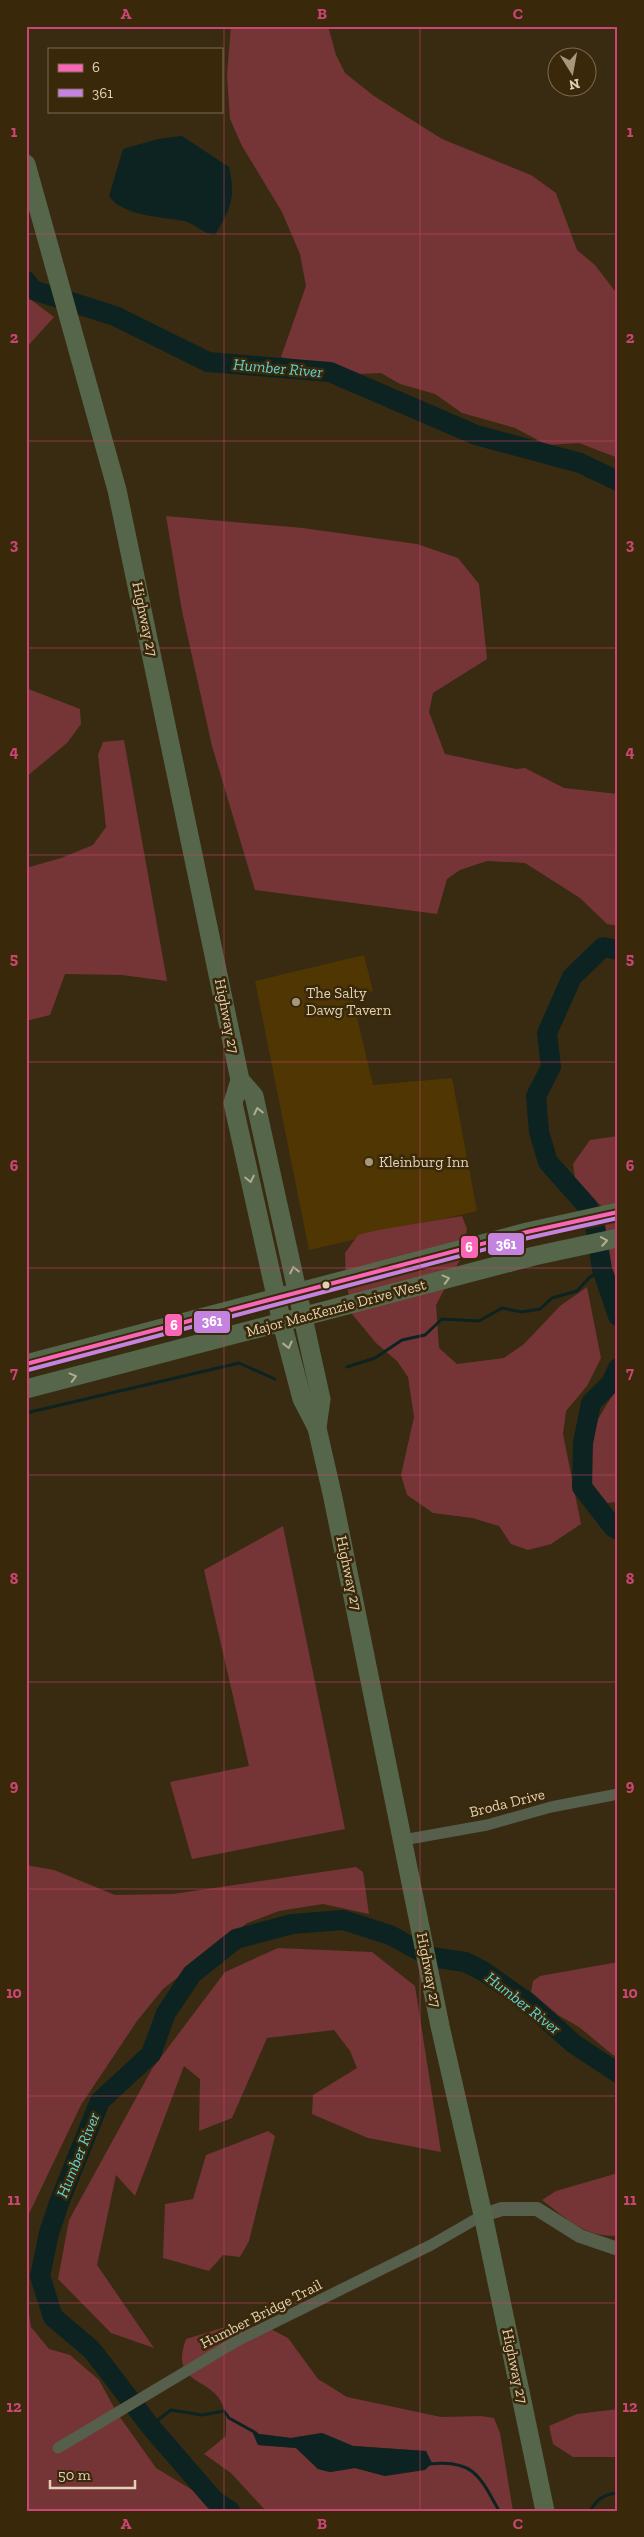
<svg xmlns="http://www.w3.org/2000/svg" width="644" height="2537" font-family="'Zilla Slab',serif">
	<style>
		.built { fill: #4f3602 }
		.green { fill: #753435; fill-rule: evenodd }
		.water { fill: #0d2321 }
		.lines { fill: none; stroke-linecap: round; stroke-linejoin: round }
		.stream { stroke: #0d2321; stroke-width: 3 }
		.river { stroke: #0d2321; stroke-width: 20 }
		.minor { stroke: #565f4b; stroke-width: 11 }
		.tertiary { stroke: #565f4b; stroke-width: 14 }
		.primary { stroke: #56664a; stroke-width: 19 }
		.bus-1-casing { stroke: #39280a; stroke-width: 8 }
		.bus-2-casing { stroke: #39280a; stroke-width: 8 }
		.bus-1 { stroke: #fa66b7; stroke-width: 4 }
		.bus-2 { stroke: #c483df; stroke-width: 4 }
		.oneway { stroke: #b2ac90 }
		.grid { fill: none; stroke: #ca4672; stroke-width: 1; stroke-opacity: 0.55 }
		.poi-dot { fill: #a7977c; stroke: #39280a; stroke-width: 2 }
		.bus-dot { fill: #e3d1b5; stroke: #39280a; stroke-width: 2 }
		.labels { text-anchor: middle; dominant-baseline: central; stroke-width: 5; stroke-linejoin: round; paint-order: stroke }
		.street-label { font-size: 15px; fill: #e3d1b5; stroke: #39280a }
		.poi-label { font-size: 15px; fill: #e3d1b5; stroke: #39280a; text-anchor: start }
		.water-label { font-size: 16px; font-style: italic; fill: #5dd6da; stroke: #39280a }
		.line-badge { stroke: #39280a; stroke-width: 2 }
		.badge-label { font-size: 14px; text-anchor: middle; font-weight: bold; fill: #fff }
		.neatline { fill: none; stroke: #ca4672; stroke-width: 2 }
		.grid-label { font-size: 16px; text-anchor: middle; font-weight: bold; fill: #ca4672 }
	</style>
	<rect width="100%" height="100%" fill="#382b12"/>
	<polygon class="built" points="364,955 373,991 352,996 373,1085 452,1078 477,1211 309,1250 255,981"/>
	<g class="green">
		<polygon points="231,26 328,26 336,55 345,73 374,96 442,139 531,175 556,193 577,250 595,265 618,295 618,458 579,443 547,445 515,428 462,413 435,394 400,384 381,373 359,374 281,357 306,286 300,254 282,212 242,146 230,119 227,75"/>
		<polygon points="26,296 54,317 26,348"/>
		<polygon points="166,516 303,528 417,544 458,558 479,584 487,659 433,693 429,712 445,754 516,769 525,768 564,788 618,794 618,926 607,924 580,898 525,863 487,861 460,870 447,879 437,914 255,890 212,746 182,611"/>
		<polygon points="26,688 80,709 81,724 67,743 26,777"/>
		<polygon points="124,740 167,981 122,975 65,974 50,1015 26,1021 26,868 61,858 93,845 106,827 98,755 103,742"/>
		<polygon points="618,1136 618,1324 599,1246 600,1228 613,1215 576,1186 573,1164 590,1140"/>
		<polygon points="462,1216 467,1229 462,1256 436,1305 439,1348 457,1364 504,1358 524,1344 560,1306 587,1287 601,1358 587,1386 566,1411 563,1434 581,1524 551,1544 528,1550 511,1544 499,1526 472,1518 433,1513 407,1495 401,1475 414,1417 408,1377 397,1361 376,1343 352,1314 346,1280 345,1253 358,1235 378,1230"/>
		<polygon points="618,1386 618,1502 607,1503 594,1496 585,1464 592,1429"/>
		<polygon points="283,1526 345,1829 192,1859 170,1782 249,1766 204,1570"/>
		<polygon points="26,1865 54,1870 115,1895 173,1894 356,1867 363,1872 369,1914 323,1904 279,1911 247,1923 163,1989 137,2021 81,2105 26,2220"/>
		<polygon points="278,1948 372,1952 415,1986 441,2152 368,2138 312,2114 313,2095 357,2068 350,2051 334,2030 267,2038 232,2118 199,2131 200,2079 184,2066 135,2196 116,2175 97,2265 154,2348 111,2333 58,2279 69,2220 152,2069 225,1972"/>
		<polygon points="618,1962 618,2056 613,2055 579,2027 558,2015 531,1992 533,1981 540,1976"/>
		<polygon points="268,2131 275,2136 249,2241 240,2257 223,2255 209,2271 163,2258 165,2204 193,2199 206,2155"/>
		<path d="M618,2173v63c-34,1 -51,-17 -76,-36l14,-9z"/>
		<polygon points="26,2294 31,2327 49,2349 70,2355 99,2380 117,2413 156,2468 227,2511 26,2511"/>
		<path d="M265,2326l23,12 30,41 29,18 94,20 40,-1 13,2 6,15 13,78h-247l-35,-38 -27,-19 22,-18c0,-8 1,-19 -2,-27 -9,-34 -56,-21 -38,-70l36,-11zM253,2433l38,5 31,-5 31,13 73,5 -41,25 -30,-8 -25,4 -12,-3 -22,-21 -38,-3z"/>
		<polygon points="618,2409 618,2457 573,2457 553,2444 549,2426 577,2414"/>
	</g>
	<g class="water">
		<path d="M182,136l47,31c7,31 2,41 -14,68 -12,-1 -19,-11 -31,-14 -21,-4 -62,-5 -75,-25l14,-47 35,-10z"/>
		<polygon points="253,2433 291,2438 322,2433 353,2446 426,2451 432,2463 425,2470 385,2476 355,2468 330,2472 318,2469 296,2448 258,2445"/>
	</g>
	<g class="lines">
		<g class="stream">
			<polyline points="347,1367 375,1358 402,1340 425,1335 442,1319 479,1321 502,1308 522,1312 540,1309 552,1298 577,1291 589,1278 602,1269"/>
			<polyline points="26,1413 239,1363 275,1379"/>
			<polyline points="150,2426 171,2410 202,2415 224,2411 229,2418 256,2433"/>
			<path d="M430,2464c43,-5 50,12 69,47"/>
			<path d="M590,2511c7,-12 14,-17 28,-18"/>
		</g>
		<g class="river">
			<polyline points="26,281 33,290 115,316 208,362 330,372 476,435 580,463 618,481"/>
			<polyline points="618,950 603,947 572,977 547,1033 551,1067 536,1096 539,1132 548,1162 588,1207 595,1226 602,1269 618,1316"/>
			<polyline points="618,1368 611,1383 591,1403 583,1443 582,1487 613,1527 618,1530"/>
			<polyline points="230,2511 214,2500 150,2426 92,2350 53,2317 40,2276 49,2233 59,2203 100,2101 151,2054 166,2013 192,1974 236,1939 292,1924 343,1920 390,1935 431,1957 465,1962 483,1971 527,2002 574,2044 618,2073"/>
		</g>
		<g class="minor">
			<polyline points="403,1840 487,1825 551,1807 618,1794"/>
			<polyline points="58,2448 235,2342 431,2245 483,2215"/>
		</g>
		<polyline class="tertiary" points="483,2215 502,2209 537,2209 580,2236 618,2249"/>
		<g class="primary">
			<polyline points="26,164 117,490 240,1080 233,1103 282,1323 302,1399 317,1428 333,1498 440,2026 483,2215 545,2511"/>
			<polyline points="240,1080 254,1096 321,1399 317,1428"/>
			<polyline points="26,1364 527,1232 618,1212"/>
			<polyline points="26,1389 534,1256 618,1238"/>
		</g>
		<g class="bus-1-casing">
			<polyline id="bus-1" points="26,1364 527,1232 618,1212"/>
		</g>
		<g class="bus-2-casing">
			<polyline id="bus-2" points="28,1370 528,1238 618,1218"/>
		</g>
		<use href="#bus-1" class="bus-1"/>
		<use href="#bus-2" class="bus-2"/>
	</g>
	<defs><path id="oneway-chevron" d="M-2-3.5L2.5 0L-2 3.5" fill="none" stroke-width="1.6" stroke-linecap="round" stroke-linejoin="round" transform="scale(1.25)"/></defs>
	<g class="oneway">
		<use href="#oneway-chevron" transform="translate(258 1111) rotate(-103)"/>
		<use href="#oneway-chevron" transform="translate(250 1179) rotate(78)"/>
		<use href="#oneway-chevron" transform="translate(604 1241) rotate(-10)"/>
		<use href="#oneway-chevron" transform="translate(294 1270) rotate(-102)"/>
		<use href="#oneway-chevron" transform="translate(446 1279) rotate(-15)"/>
		<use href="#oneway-chevron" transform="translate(288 1345) rotate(76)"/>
		<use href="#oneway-chevron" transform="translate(73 1377) rotate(-15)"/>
	</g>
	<path class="grid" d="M224,26v2485M420,26v2485M26,234h592M26,441h592M26,648h592M26,855h592M26,1062h592M26,1268h592M26,1475h592M26,1682h592M26,1889h592M26,2096h592M26,2303h592"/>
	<g class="poi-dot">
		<circle cx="296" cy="1002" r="5"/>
		<circle cx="369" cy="1162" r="5"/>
	</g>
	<circle class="bus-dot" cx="326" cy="1285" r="4.5"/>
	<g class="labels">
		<g class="street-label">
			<text transform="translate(145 619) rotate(78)">Highway 27</text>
			<text transform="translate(227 1016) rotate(79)">Highway 27</text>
			<text transform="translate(336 1308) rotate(-15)">Major MacKenzie Drive West</text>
			<text transform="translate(349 1573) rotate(78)">Highway 27</text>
			<text transform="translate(507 1803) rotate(-14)">Broda Drive</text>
			<text transform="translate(429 1970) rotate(79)">Highway 27</text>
			<text transform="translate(261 2314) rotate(-27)">Humber Bridge Trail</text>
			<text transform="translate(515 2366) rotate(78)">Highway 27</text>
		</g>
		<g class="poi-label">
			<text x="306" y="993">The Salty<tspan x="306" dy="17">Dawg Tavern</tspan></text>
			<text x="379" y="1162">Kleinburg Inn</text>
		</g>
		<g class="water-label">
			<text transform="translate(278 368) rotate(5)">Humber River</text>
			<text transform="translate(523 2003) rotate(38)">Humber River</text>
			<text transform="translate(78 2155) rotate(-68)">Humber River</text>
		</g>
	</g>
	<g class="line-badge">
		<rect x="487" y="1232" width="38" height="24" rx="5" fill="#c483df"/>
		<rect x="460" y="1235" width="19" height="24" rx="5" fill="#fa66b7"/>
		<rect x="193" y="1310" width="38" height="24" rx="5" fill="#c483df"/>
		<rect x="164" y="1313" width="19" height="24" rx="5" fill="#fa66b7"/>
	</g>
	<g class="badge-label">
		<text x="506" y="1249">361</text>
		<text x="469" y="1252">6</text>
		<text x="212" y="1326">361</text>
		<text x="174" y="1330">6</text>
	</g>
	<rect width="644" height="2537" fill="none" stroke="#39280a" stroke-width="55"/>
	<rect x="48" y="48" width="175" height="65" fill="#39280a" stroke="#7d6c4e"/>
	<rect x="58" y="64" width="25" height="8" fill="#fa66b7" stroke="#7d6c4e"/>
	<text x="92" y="72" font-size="15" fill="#e3d1b5">6</text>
	<rect x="58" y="89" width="25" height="8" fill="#c483df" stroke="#7d6c4e"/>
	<text x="92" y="98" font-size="15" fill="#e3d1b5">361</text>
	<g transform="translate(572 72) rotate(169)"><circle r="24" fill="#39280a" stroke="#7d6c4e"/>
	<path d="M0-4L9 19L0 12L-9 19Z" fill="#a7977c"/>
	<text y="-8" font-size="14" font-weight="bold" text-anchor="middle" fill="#e3d1b5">N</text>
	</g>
	<path d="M50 2480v8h85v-8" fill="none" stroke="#e3d1b5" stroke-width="2.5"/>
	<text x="58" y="2480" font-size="15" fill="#e3d1b5" stroke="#39280a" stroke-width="4" paint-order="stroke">50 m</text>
	<rect x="28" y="28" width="588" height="2482" class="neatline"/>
	<g class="grid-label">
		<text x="126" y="19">A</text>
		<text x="322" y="19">B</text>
		<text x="518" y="19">C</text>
		<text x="14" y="137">1</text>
		<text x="630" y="137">1</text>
		<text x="14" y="343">2</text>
		<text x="630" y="343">2</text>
		<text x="14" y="550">3</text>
		<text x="630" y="550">3</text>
		<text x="14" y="757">4</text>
		<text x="630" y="757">4</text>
		<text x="14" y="964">5</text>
		<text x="630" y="964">5</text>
		<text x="14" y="1171">6</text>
		<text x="630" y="1171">6</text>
		<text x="14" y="1378">7</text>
		<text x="630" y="1378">7</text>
		<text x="14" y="1584">8</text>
		<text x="630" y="1584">8</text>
		<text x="14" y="1791">9</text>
		<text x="630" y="1791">9</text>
		<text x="14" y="1998">10</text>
		<text x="630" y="1998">10</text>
		<text x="14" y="2205">11</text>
		<text x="630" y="2205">11</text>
		<text x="14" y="2412">12</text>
		<text x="630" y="2412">12</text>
		<text x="126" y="2529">A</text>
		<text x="322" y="2529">B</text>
		<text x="518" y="2529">C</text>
	</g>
</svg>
